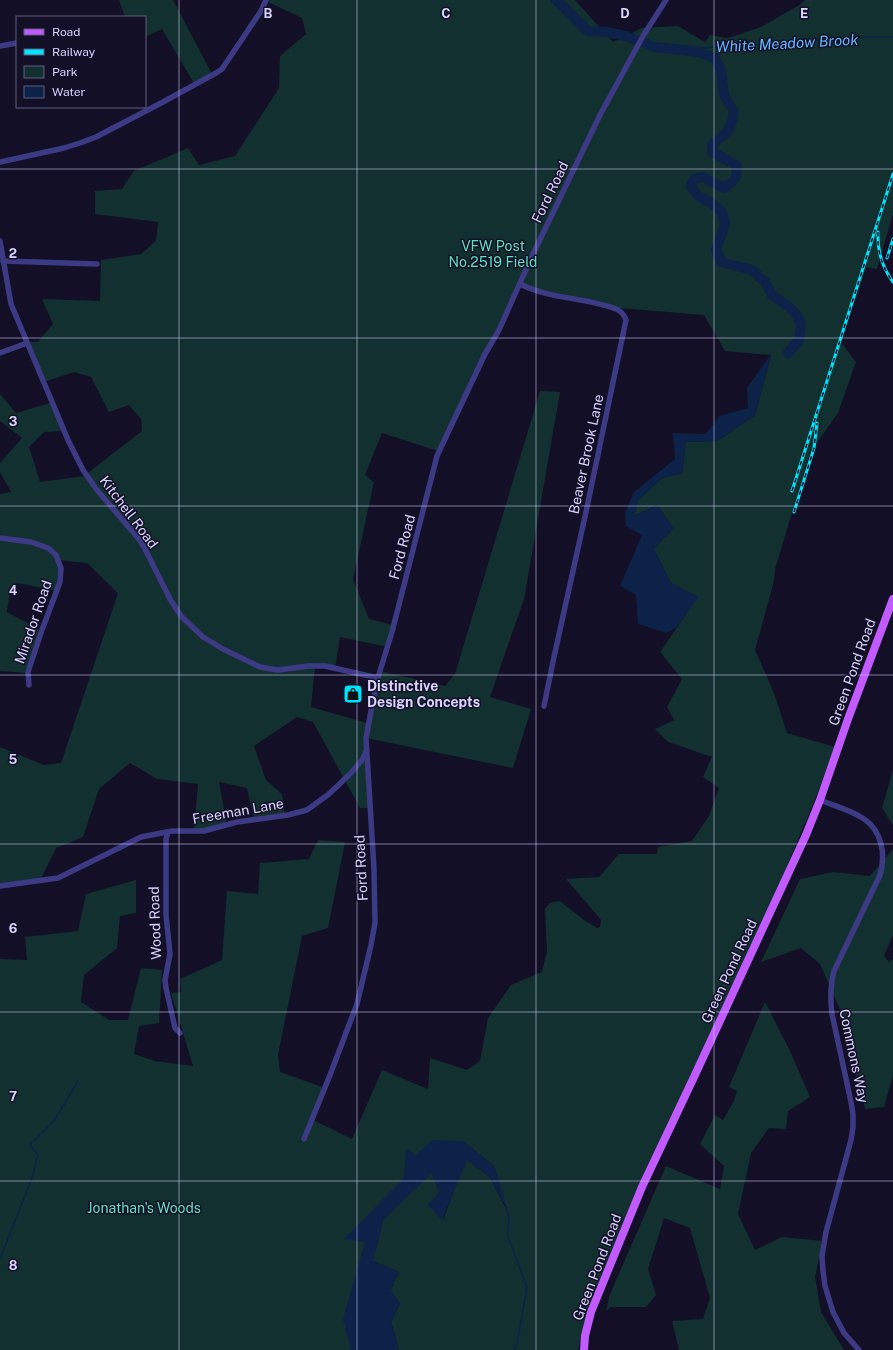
<svg xmlns="http://www.w3.org/2000/svg" width="893" height="1350" font-family="'Public Sans',sans-serif">
	<style>
		.green { fill: #12302f; fill-rule: evenodd }
		.water { fill: #0c2248 }
		.lines { fill: none; stroke-linecap: round; stroke-linejoin: round }
		.stream { stroke: #0c2248; stroke-width: 1.5 }
		.river { stroke: #0c2248; stroke-width: 10 }
		.minor { stroke: #3d3a85; stroke-width: 5.5 }
		.primary { stroke: #c25bff; stroke-width: 8 }
		.rail-casing { stroke: #00e5ff; stroke-width: 3 }
		.rail { stroke: #130f26; stroke-width: 1.5; stroke-dasharray: 4.5; stroke-linecap: butt }
		.grid { fill: none; stroke: #d9d4ff; stroke-width: 1; stroke-opacity: 0.55 }
		.labels { text-anchor: middle; dominant-baseline: central; stroke-width: 3; stroke-linejoin: round; paint-order: stroke }
		.street-label { font-size: 14px; fill: #d9d4ff; stroke: #130f26 }
		.park-label { font-size: 14px; fill: #5fe0c0; stroke: #130f26 }
		.poi-label { font-size: 14px; font-weight: bold; fill: #d9d4ff; stroke: #130f26; text-anchor: start }
		.water-label { font-size: 15px; font-style: italic; fill: #62b6ff; stroke: #130f26 }
		.grid-label { font-size: 13px; text-anchor: middle; font-weight: bold; fill: #d9d4ff; stroke: #130f26; stroke-width: 3; stroke-linejoin: round; paint-order: stroke }
	</style>
	<rect width="100%" height="100%" fill="#130f26"/>
	<g class="green">
		<polygon points="119,0 173,0 212,74 195,85 162,29 145,37 145,17 125,17"/>
		<path d="M264,0h311l38,42 29,-14 36,-2 27,16 5,-7 18,3 33,-11 40,-23 4,-4h88v214l-16,55 -11,-2 -25,75 15,20 -18,51 -28,40 -35,116 -1,12 -19,69 19,43 13,40 48,14 -17,45 -51,122 -128,274 -47,110 -14,52h-179l-8,-28 9,-19 -10,-12 4,-7 -10,4 1,62h-385v-391l27,1 -2,-23 53,-6 8,-37 50,-14v33l-16,3 -3,32 -33,27 -3,27 28,18h19l13,-52 21,2 -3,53 -20,3 -5,28 21,7 38,5 -22,-73 10,-1 -1,-13 42,-19 5,-69 31,3 2,-31 49,-4 9,-19 27,2 -17,86 -26,8 -24,119 2,17 45,16 -14,31 41,20 30,-69 46,19 2,-31 37,12 13,-9 8,-43 23,-33 31,-13 5,-21 -2,-42 5,-6 10,-2 24,19 13,8 3,-1 1,-7 -35,-41 33,-2 20,-23h38l1,-7 34,-6 17,-25 10,-28 -16,-11 9,-20 -44,-15 -13,-13 19,-9 -7,-13 15,-28 -22,-27 27,-39 -17,-31 -16,-33 19,-21 -16,-23 -23,11 4,-16 24,-22 20,-5 4,-31 31,-1 38,-26 16,-60 -46,-4 -21,-36 -84,-7 -102,-23 -80,166 -56,-18 -17,42 9,7 -21,97 16,40 24,6 -5,22 -48,-10 -5,31 -20,-2 -4,41 56,16 13,-52 65,15 10,-12 85,-283 20,1 -36,207 -34,98 41,12 -18,59 -147,-30 3,70h-9l-47,-86 -16,-5 -43,29 12,34 16,14 3,23 -31,3 -7,-32 -28,-6 8,43 -33,7 4,-48 -41,-5 -27,-16 -31,26 -16,48 -27,11 -16,33 -40,6v-140l44,18 17,-2 57,-170 -31,-30 -29,-3v31l-41,-8 -7,7 -3,22 35,19 -16,42 -26,-2v-131l7,1 -7,-7v-40l11,-2 -11,-20v-9l22,-25 -22,-17v-27l16,19 34,-10 13,28 -19,1 -15,15 11,35 44,-6 58,-45 -1,-12 -12,-14 -20,7 -18,-35 -17,-5 -33,11 -17,-42 14,1 15,-18 -11,-25 58,2 1,-41 40,-6 15,-13 2,-19 -63,-8v-23l27,-2 12,-18 54,-23 11,17 36,-9 44,-68 1,-32 26,-22 -4,-16zM463,1141l31,25 12,43 -16,-32 -24,-18 -23,61 -4,-28 -7,-20 -49,48 -10,41 26,11 -2,5 -31,-18 17,-46 31,-44z"/>
		<polygon points="893,770 893,825 882,808"/>
		<polygon points="893,849 893,935 884,956 889,962 893,959 893,1075 884,1107 865,1109 839,1007 820,964 801,948 761,962 800,879 833,872 870,876"/>
		<polygon points="765,1002 790,1051 810,1097 788,1111 786,1129 769,1128 751,1153 738,1214 755,1250 782,1237 823,1241 815,1277 821,1312 844,1350 679,1350 672,1321 703,1319 710,1298 690,1228 664,1218 648,1269 656,1295 646,1307 611,1307 606,1311 610,1294 666,1166 720,1189 724,1166 700,1144 715,1115 723,1120 734,1101 737,1091 729,1087"/>
	</g>
	<g class="water">
		<polygon points="771,354 755,415 717,441 686,442 682,473 662,478 638,500 635,516 657,505 673,528 654,549 670,582 698,597 677,627 667,633 638,624 636,595 620,586 642,535 626,526 625,513 634,492 675,459 673,433 706,434 719,416 748,408 747,388"/>
		<polygon points="432,1140 463,1141 494,1166 508,1211 490,1177 467,1160 442,1220 428,1205 439,1192 432,1173 383,1220 373,1261 399,1272 390,1291 400,1303 391,1322 399,1350 351,1350 343,1319 365,1242 344,1239 404,1178 406,1149 416,1155"/>
	</g>
	<g class="lines">
		<g class="stream">
			<polyline points="680,51 723,46 805,43 818,40 851,39 863,37 893,37"/>
			<polyline points="505,1206 509,1217 508,1237 527,1287 517,1344 514,1350"/>
			<polyline points="0,1259 32,1178 38,1155 30,1145 54,1121 78,1081"/>
		</g>
		<path class="river" d="M556,0l32,31 18,1 20,4 29,11 44,5 16,6 6,12 3,25 9,15v8l-5,13 -16,14v7l24,13c3,13 -2,16 -12,23l-22,-11 -8,2 -3,7 7,10 12,6 12,10 3,12 -9,26 5,12 31,8 13,12 7,13 16,11 9,9 4,9 -2,16 -11,13"/>
		<g class="minor">
			<polyline points="0,46 17,43"/>
			<polyline points="0,162 64,148 80,143 96,137 163,102 216,73 222,69 261,11 266,0"/>
			<polyline points="0,241 11,304 68,440 83,470 97,490 138,538 144,547 170,599 181,616 203,637 223,649 260,667 278,670 308,666 325,666 378,678"/>
			<polyline points="3,261 97,264"/>
			<path d="M520,284c32,16 65,13 96,25 5,2 8,5 10,11l-40,192 -32,145 -10,49"/>
			<polyline points="0,353 27,343"/>
			<polyline points="0,538 31,542 48,548 56,555 61,568 60,582 42,630 28,672 29,685"/>
			<path d="M820,800c14,6 31,10 44,19 18,12 22,36 16,56l-46,96c-4,15 -4,27 -2,43l19,88 2,12v13l-2,13 -25,92 -4,24 1,15 2,15 8,26 11,21 15,17"/>
			<polyline points="168,832 166,839 166,915 170,954 165,980 166,988 175,1028 180,1033"/>
			<polyline points="0,886 58,878 141,837 172,831 204,831 237,822 288,815 307,810 329,794 351,773 362,760 366,751"/>
			<polyline points="304,1139 330,1075 357,1004 371,945 375,923 374,869 366,738 376,684 392,632 437,456 444,441 485,354 499,330 533,254 600,115 643,36 666,0"/>
		</g>
		<polyline class="primary" points="584,1350 585,1336 591,1312 642,1187 694,1077 806,835 820,800 848,719 893,599"/>
		<g class="rail-casing">
			<g id="rail">
				<path d="M878,232c-1,19 4,35 15,50"/>
				<polyline points="887,258 893,239"/>
				<polyline points="792,491 893,174"/>
				<polyline points="794,512 814,448 817,423"/>
			</g>
		</g>
		<use href="#rail" class="rail"/>
	</g>
	<path class="grid" d="M179,0v1350M357,0v1350M536,0v1350M714,0v1350M0,169h893M0,338h893M0,506h893M0,675h893M0,844h893M0,1012h893M0,1181h893"/>
	<defs>
		<g id="shop-square" transform="scale(1)"><rect x="-9" y="-9" width="18" height="18" rx="4" fill="#00e5ff" stroke="#130f26"/><path d="M-5-2.5h2.3a2.7 3.5 0 0 1 5.4 0H5L5.5 6h-11ZM-1.5-2.5h3a1.5 2.3 0 0 0-3 0Z" fill="#111"/></g>
	</defs>
	<g fill-rule="evenodd">
		<use href="#shop-square" x="353" y="694"/>
	</g>
	<g class="labels">
		<g class="street-label">
			<text transform="translate(550 192) rotate(-64)">Ford Road</text>
			<text transform="translate(586 454) rotate(-78)">Beaver Brook Lane</text>
			<text transform="translate(129 512) rotate(53)">Kitchell Road</text>
			<text transform="translate(402 547) rotate(-75)">Ford Road</text>
			<text transform="translate(33 622) rotate(-71)">Mirador Road</text>
			<text transform="translate(852 672) rotate(-70)">Green Pond Road</text>
			<text transform="translate(238 811) rotate(-10)">Freeman Lane</text>
			<text transform="translate(361 868) rotate(-93)">Ford Road</text>
			<text transform="translate(155 923) rotate(-92)">Wood Road</text>
			<text transform="translate(729 971) rotate(-65)">Green Pond Road</text>
			<text transform="translate(854 1056) rotate(78)">Commons Way</text>
			<text transform="translate(597 1267) rotate(-69)">Green Pond Road</text>
		</g>
		<g class="park-label">
			<text x="493" y="246">VFW Post<tspan x="493" dy="16">No.2519 Field</tspan></text>
			<text x="144" y="1208">Jonathan's Woods</text>
		</g>
		<g class="poi-label">
			<text x="367" y="686">Distinctive<tspan x="367" dy="16">Design Concepts</tspan></text>
		</g>
		<g class="water-label">
			<text transform="translate(787 43) rotate(-3)">White Meadow Brook</text>
		</g>
	</g>
	<g class="grid-label">
		<text x="268" y="18">B</text>
		<text x="446" y="18">C</text>
		<text x="625" y="18">D</text>
		<text x="804" y="18">E</text>
		<text x="13" y="258">2</text>
		<text x="13" y="426">3</text>
		<text x="13" y="595">4</text>
		<text x="13" y="764">5</text>
		<text x="13" y="933">6</text>
		<text x="13" y="1101">7</text>
		<text x="13" y="1270">8</text>
	</g>
	<rect x="16" y="16" width="130" height="92" fill="#130f26" stroke="#625e7d"/>
	<rect x="24" y="29" width="20" height="6" fill="#c25bff" stroke="#625e7d"/>
	<text x="52" y="36" font-size="12" fill="#d9d4ff">Road</text>
	<rect x="24" y="49" width="20" height="6" fill="#00e5ff" stroke="#625e7d"/>
	<text x="52" y="56" font-size="12" fill="#d9d4ff">Railway</text>
	<rect x="24" y="66" width="20" height="12" fill="#12302f" stroke="#625e7d"/>
	<text x="52" y="76" font-size="12" fill="#d9d4ff">Park</text>
	<rect x="24" y="86" width="20" height="12" fill="#0c2248" stroke="#625e7d"/>
	<text x="52" y="96" font-size="12" fill="#d9d4ff">Water</text>
</svg>
